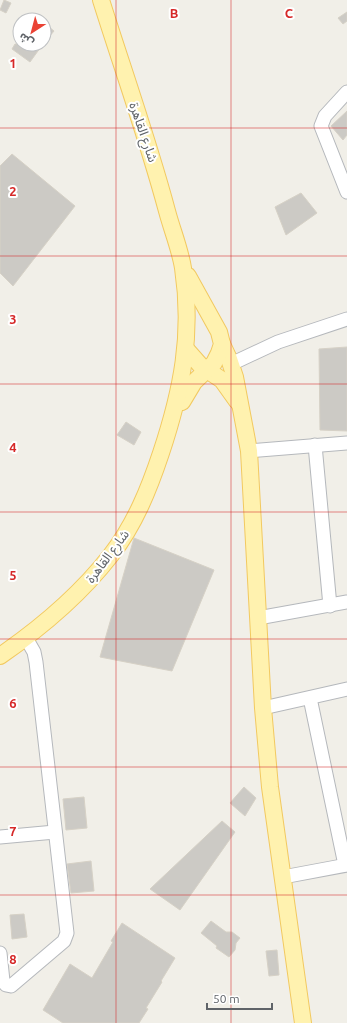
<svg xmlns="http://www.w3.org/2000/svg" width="347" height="1023" font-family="Ubuntu,'Noto Sans Arabic',sans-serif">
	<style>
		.building { fill: #cccac5; stroke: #d6d1c6 }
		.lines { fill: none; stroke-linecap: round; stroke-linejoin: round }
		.minor-casing { stroke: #b5b8bc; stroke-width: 15 }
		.major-casing { stroke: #f2c960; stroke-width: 18 }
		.minor { stroke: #fff; stroke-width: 13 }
		.major { stroke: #fff2af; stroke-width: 16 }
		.grid { fill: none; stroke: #d62828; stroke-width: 1; stroke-opacity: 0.55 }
		.labels { text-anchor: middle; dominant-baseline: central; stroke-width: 4; stroke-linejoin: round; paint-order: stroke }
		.street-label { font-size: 13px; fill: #5f6368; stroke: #fff }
		.grid-label { font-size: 13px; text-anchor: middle; font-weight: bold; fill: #d62828; stroke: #fff; stroke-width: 4; stroke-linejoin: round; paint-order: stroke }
	</style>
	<rect width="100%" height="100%" fill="#f1efe8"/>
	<g class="building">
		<polygon points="4,0 11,3 6,13 0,10"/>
		<polygon points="347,12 347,21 343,24 338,18"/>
		<polygon points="44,23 54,31 44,43"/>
		<polygon points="15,44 43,44 30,62 12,49"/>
		<polygon points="347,111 347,135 343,140 331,126"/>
		<polygon points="12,154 75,206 13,286 0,273 0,166"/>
		<polygon points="301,193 317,213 286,235 275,207"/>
		<polygon points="347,347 347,431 320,430 319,349"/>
		<polygon points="126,422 141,432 134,445 117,435"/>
		<polygon points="134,538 214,570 172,671 100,657"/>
		<polygon points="244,787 256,798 245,816 230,803"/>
		<polygon points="84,797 87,828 66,830 63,799"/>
		<polygon points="222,821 235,832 180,910 150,889"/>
		<polygon points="91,861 94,891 71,893 67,864"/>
		<polygon points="24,914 27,937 12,939 10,915"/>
		<polygon points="211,921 226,932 232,932 240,938 236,943 235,950 229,957 216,948 217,946 201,933"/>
		<polygon points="122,923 175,958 161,981 162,982 146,1008 148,1009 139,1023 63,1023 43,1010 70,964 92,978 113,942 111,941"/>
		<polygon points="277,950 279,975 269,976 266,951"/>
	</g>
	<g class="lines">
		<g class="minor-casing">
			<g id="minor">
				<polyline points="347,92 325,116 321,126 347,192"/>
				<polyline points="231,364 278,342 347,319"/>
				<polyline points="315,445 330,606"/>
				<polyline points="249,451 347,443"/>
				<polyline points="258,618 347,602"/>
				<polyline points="310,698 345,865"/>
				<polyline points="263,708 347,689"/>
				<polyline points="0,837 55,832"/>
				<polyline points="283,877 347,865"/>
				<polyline points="0,953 3,981 6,985 11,986 64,941 67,933 36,662 34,652 26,638"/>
			</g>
		</g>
		<g class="major-casing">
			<g id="major">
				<polyline points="222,344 229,359 235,377 249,451 263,708 270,787 303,1023"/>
				<polyline points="186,349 201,366 222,380 237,401"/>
				<polyline points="182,402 194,382 214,363 219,353 222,344 219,332 188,276"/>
				<path d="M0,656c42,-29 80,-61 111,-101 24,-31 38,-66 50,-102 21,-63 32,-119 22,-185 -3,-19 -11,-38 -16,-57 -19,-71 -44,-141 -66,-211"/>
			</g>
		</g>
		<use href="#minor" class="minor"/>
		<use href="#major" class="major"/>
	</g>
	<path class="grid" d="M116,0v1023M231,0v1023M0,128h347M0,256h347M0,384h347M0,512h347M0,639h347M0,767h347M0,895h347"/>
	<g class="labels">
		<g class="street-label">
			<text transform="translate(144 132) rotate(71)">شارع القاهرة</text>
			<text transform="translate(107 556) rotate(-53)">شارع القاهرة</text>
		</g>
	</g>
	<g class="grid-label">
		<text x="174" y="18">B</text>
		<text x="289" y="18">C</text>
		<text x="13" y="68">1</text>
		<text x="13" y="196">2</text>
		<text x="13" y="324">3</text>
		<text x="13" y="452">4</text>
		<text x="13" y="580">5</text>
		<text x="13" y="708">6</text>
		<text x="13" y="836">7</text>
		<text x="13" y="964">8</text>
	</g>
	<g transform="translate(32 32) rotate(216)"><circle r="19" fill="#ffffff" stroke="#bfc1c3"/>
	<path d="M0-3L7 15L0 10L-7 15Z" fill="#ea4335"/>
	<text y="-6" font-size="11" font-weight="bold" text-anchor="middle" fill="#5f6368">ش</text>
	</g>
	<path d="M207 1003v6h65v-6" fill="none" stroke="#5f6368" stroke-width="2"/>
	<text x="213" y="1003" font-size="12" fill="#5f6368" stroke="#ffffff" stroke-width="3" paint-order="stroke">50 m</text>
</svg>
